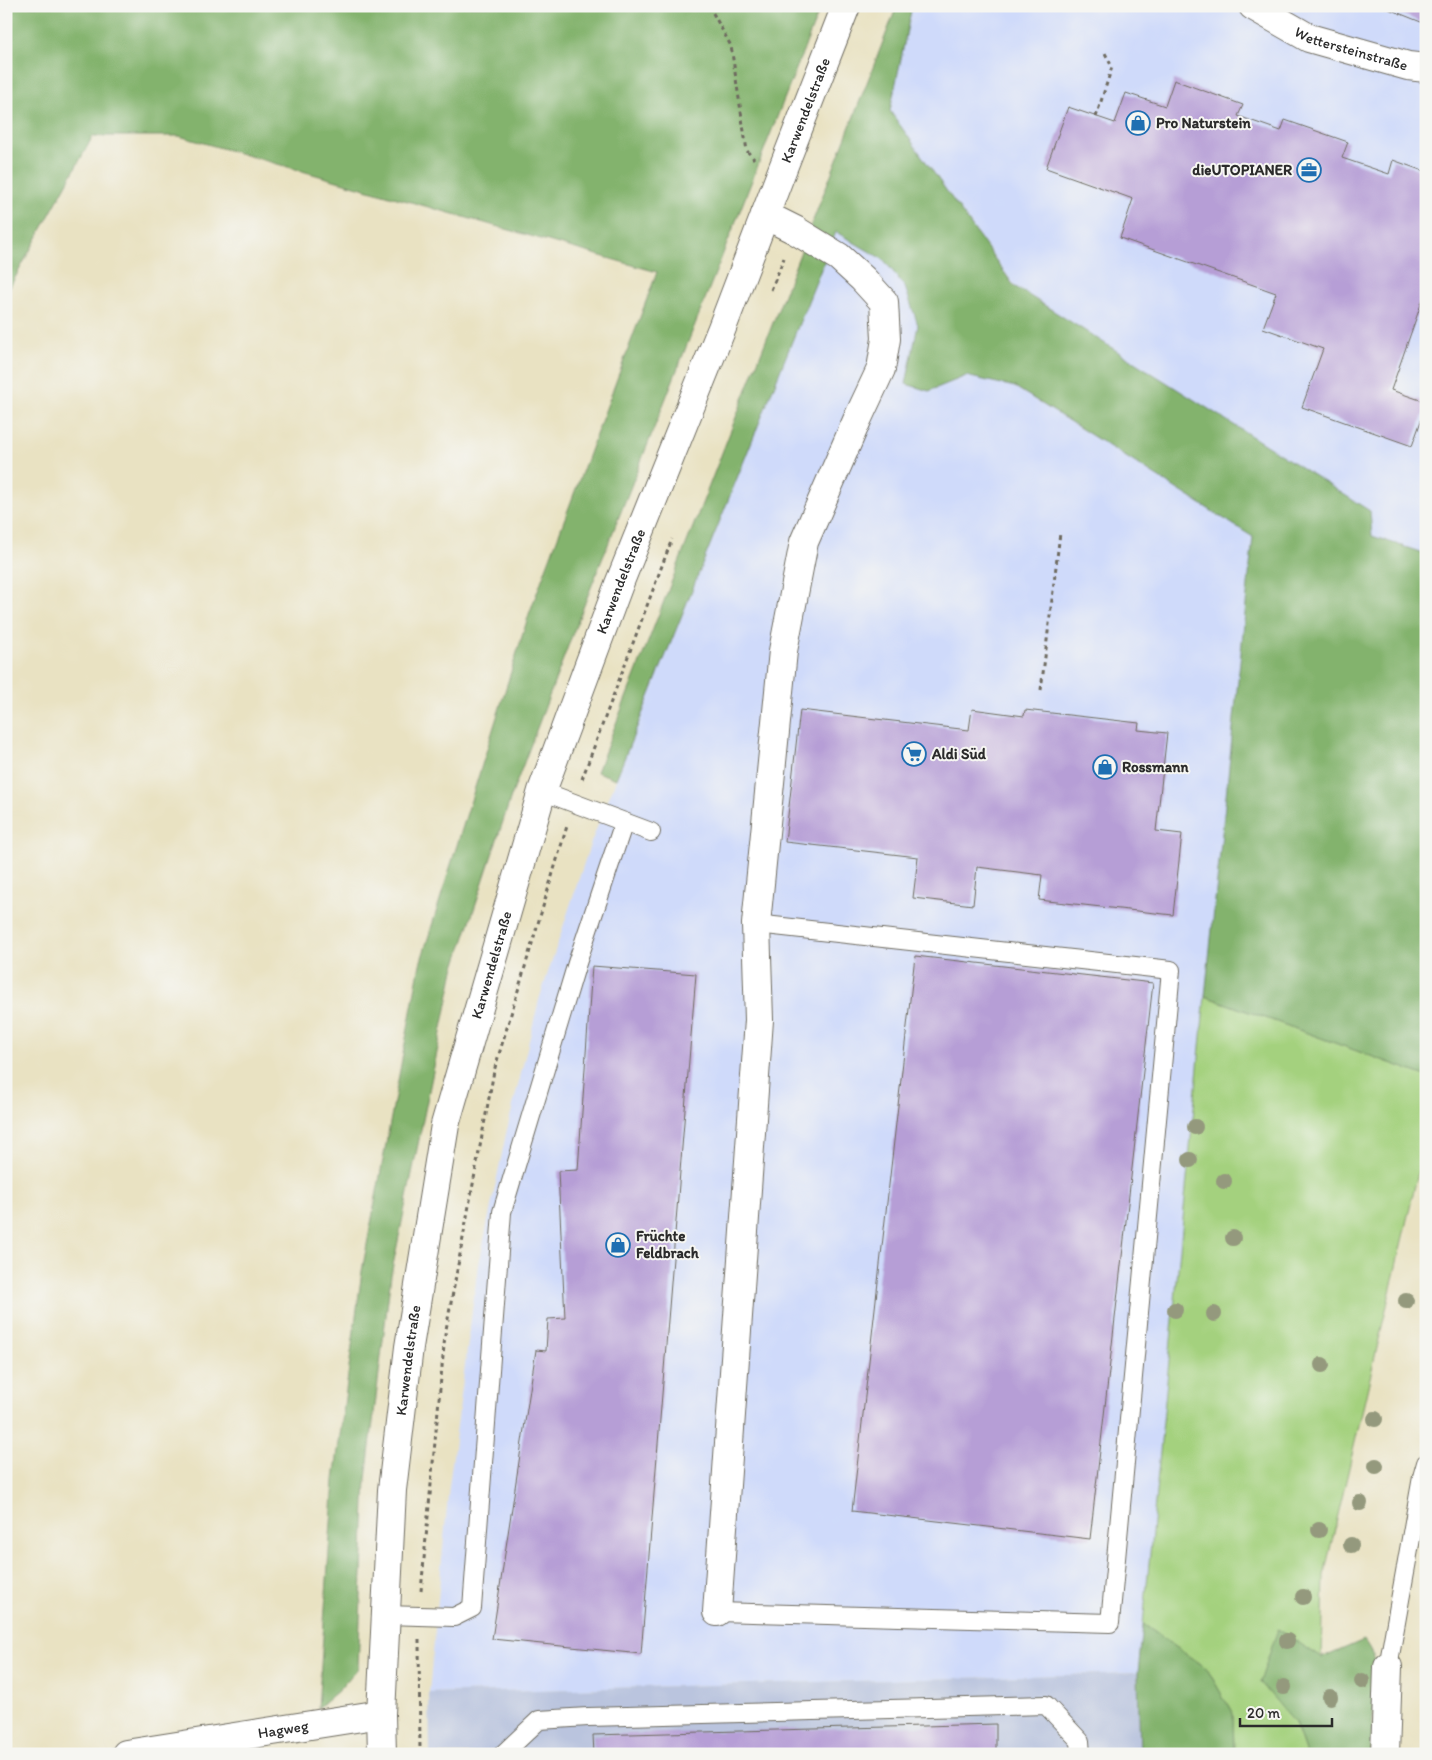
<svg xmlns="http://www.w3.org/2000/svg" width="1432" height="1760" font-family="Itim,sans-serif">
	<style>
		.built { fill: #cfdafa }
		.industrial { fill: #bac4de }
		.green { fill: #a4d17e; stroke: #687e54 }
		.forest { fill: #83b36d; stroke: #576f4c }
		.building { fill: #b69ed6 }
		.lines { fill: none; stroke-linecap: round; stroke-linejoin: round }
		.service-casing { stroke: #6e6b60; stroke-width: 20 }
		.minor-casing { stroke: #6e6b60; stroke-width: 30 }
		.motorway-casing { stroke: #6e6b60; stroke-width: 30 }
		.path { stroke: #6e6b60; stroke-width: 3; stroke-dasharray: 4 4; stroke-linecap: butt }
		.service { stroke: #fff; stroke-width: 18 }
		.minor { stroke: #fff; stroke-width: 28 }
		.motorway { stroke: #fff; stroke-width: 28 }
		.tree { fill: #94997d }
		.labels { text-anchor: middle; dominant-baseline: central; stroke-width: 4; stroke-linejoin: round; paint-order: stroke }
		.street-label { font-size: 15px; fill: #2b2b2b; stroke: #f6f6f2 }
		.poi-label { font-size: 15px; font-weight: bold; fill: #2b2b2b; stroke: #f6f6f2; text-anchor: start }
	</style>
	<rect width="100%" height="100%" fill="#f6f6f2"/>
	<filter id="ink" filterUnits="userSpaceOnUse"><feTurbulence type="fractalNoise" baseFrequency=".02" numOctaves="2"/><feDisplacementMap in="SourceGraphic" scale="10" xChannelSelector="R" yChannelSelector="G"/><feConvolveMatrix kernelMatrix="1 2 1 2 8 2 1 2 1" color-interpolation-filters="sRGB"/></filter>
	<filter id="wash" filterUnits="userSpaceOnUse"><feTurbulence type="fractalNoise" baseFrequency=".0096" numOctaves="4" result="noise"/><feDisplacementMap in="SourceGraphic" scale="20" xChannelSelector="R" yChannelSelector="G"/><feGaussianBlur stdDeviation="1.12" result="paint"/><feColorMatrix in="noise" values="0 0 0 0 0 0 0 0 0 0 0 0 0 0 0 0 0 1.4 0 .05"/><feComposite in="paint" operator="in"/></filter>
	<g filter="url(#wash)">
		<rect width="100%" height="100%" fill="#e9e2c2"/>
		<g class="built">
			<polygon points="912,6 1426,6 1426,554 1372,536 1369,511 1015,286 890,111"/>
			<polygon points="836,232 884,260 905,287 918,325 906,384 929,391 966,376 1014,387 1253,537 1138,1673 429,1693 449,1486 477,1274 506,1134 539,1000 590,845"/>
		</g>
		<polygon class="industrial" points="1138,1673 1140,1754 430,1754 429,1693"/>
		<polygon class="green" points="1205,996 1426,1076 1426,1138 1324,1575 1322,1658 1260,1681 1295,1723 1306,1754 1234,1754 1233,1714 1207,1669 1143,1624"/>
		<g class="forest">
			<polygon points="6,6 821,6 573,633 511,797 454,970 391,1275 366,1479 358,1668 339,1690 318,1708 334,1480 362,1271 420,964 529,614 657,272 179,136 93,136 6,294"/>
			<polygon points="897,6 912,6 890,111 1014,286 1370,511 1372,536 1426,554 1426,1076 1205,996 1253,537 1015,387 966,376 929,391 906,384 918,325 905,287 884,260 836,232 616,779 597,772"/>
			<polygon points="1143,1624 1207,1669 1233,1714 1234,1754 1140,1754 1138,1673"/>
			<polygon points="1278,1629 1322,1658 1364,1640 1377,1663 1370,1754 1306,1754 1295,1723 1260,1682"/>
		</g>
		<g id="blocks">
			<g class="building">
				<polygon points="1381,6 1426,6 1426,24"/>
				<polygon points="1174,80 1243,105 1238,116 1281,131 1285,120 1348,142 1342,158 1389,174 1393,160 1426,172 1426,290 1391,390 1426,402 1426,407 1412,446 1302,407 1323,349 1263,328 1276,293 1120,238 1133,199 1046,168 1068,107 1115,123 1126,93 1165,106"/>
				<polygon points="972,709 1024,716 1025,710 1139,723 1138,730 1167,733 1156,831 1182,834 1173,915 1039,900 1042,875 977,867 973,905 913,898 918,857 785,842 800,710 969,730"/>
				<polygon points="915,956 1153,983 1090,1539 852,1511"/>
				<polygon points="592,966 696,974 641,1654 492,1639 536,1350 546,1351 548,1319 565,1318 558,1171 578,1170"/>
				<polygon points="996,1724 996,1754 594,1754 593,1735"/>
			</g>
		</g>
	</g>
	<g filter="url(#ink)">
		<use href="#blocks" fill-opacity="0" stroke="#6e6b60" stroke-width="1"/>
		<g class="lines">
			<g class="service-casing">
				<g id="service">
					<polyline points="542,791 651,832"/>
					<polyline points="717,1612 1110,1623 1171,970 756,924"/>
					<polyline points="385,1615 454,1617 472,1608 502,1212 577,963 624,822"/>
					<polyline points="1388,1667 1422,1477 1426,1463"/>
					<polyline points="503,1754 539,1720 588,1717 1046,1705 1080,1741 1081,1754"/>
				</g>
			</g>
			<g class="minor-casing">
				<g id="minor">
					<path id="s1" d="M1253,6l56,32 99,28 18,2"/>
					<polyline points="717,1612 759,1020 756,924 783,651 804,542 858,418 881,369 886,339 884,302 863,279 839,257 795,230 765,215"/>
					<path id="s2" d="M126,1754l255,-40"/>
					<path id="s3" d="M382,1754l-1,-40 11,-224 17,-143 36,-222 97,-334 77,-207 103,-256 59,-155 65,-167"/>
				</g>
			</g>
			<g class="motorway-casing">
				<polyline id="motorway" points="1385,1754 1388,1667"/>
			</g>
			<g class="path">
				<polyline points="563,6 584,10 597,6"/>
				<polyline points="709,6 731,46 747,151 754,159"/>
				<polyline points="1096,117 1112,67 1105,53"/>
				<polyline points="771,290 784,258"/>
				<polyline points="1041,690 1060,533"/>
				<polyline points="582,779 672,539"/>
				<polyline points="421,1591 445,1335 494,1071 567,826"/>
				<polyline points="419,1639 420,1754"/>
			</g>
			<use href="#service" class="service"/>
			<use href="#minor" class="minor"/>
			<use href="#motorway" class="motorway"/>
		</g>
		<g class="tree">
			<circle cx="1195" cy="1127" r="8"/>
			<circle cx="1190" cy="1160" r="8"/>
			<circle cx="1224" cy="1181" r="8"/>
			<circle cx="1233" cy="1238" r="8"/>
			<circle cx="1406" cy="1301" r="8"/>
			<circle cx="1175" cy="1310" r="8"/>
			<circle cx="1214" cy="1314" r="8"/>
			<circle cx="1322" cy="1365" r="8"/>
			<circle cx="1375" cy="1419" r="8"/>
			<circle cx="1376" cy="1466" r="8"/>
			<circle cx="1360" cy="1503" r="8"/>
			<circle cx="1319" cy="1530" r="8"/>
			<circle cx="1351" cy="1545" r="8"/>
			<circle cx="1303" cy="1597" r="8"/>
			<circle cx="1287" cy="1641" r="8"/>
			<circle cx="1362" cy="1681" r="8"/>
			<circle cx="1284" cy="1687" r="8"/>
			<circle cx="1330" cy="1697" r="8"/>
		</g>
	</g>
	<defs>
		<g id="shop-ring" transform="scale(1.25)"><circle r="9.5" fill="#f6f6f2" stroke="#1f6fb2" stroke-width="1.5"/><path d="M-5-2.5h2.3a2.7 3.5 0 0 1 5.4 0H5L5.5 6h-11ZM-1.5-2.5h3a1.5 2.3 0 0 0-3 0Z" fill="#1f6fb2"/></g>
		<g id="office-ring" transform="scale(1.25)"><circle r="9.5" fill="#f6f6f2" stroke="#1f6fb2" stroke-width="1.5"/><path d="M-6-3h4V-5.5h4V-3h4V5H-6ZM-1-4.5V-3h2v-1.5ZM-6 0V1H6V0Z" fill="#1f6fb2"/></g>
		<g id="supermarket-ring" transform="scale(1.25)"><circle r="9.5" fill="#f6f6f2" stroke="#1f6fb2" stroke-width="1.5"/><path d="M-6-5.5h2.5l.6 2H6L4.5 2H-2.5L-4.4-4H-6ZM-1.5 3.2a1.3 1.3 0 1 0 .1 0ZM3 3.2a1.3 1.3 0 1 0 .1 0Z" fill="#1f6fb2"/></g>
	</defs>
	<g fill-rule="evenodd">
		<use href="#shop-ring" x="1138" y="123"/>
		<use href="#office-ring" x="1309" y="170"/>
		<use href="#supermarket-ring" x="914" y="754"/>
		<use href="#shop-ring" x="1105" y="767"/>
		<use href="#shop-ring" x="618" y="1245"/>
	</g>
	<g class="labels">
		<g class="street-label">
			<text stroke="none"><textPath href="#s1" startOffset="108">Wettersteinstraße</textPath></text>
			<text stroke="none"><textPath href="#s3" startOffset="1711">Karwendelstraße</textPath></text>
			<text stroke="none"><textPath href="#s3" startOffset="1205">Karwendelstraße</textPath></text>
			<text stroke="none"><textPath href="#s3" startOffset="800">Karwendelstraße</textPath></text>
			<text stroke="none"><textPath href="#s3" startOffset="395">Karwendelstraße</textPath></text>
			<text stroke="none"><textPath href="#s2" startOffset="159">Hagweg</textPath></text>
		</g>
		<g class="poi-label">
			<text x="1156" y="123">Pro Naturstein</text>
			<text x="1292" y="170" text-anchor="end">dieUTOPIANER</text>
			<text x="932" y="754">Aldi Süd</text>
			<text x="1122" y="767">Rossmann</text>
			<text x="636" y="1236">Früchte<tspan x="636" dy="17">Feldbrach</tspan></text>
		</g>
	</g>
	<rect width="1432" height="1760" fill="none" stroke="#f6f6f2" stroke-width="25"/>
	<path d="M1240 1718v8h92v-8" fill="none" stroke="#2b2b2b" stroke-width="2.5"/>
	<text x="1247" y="1718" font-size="15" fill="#2b2b2b" stroke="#f6f6f2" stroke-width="4" paint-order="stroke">20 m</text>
</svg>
